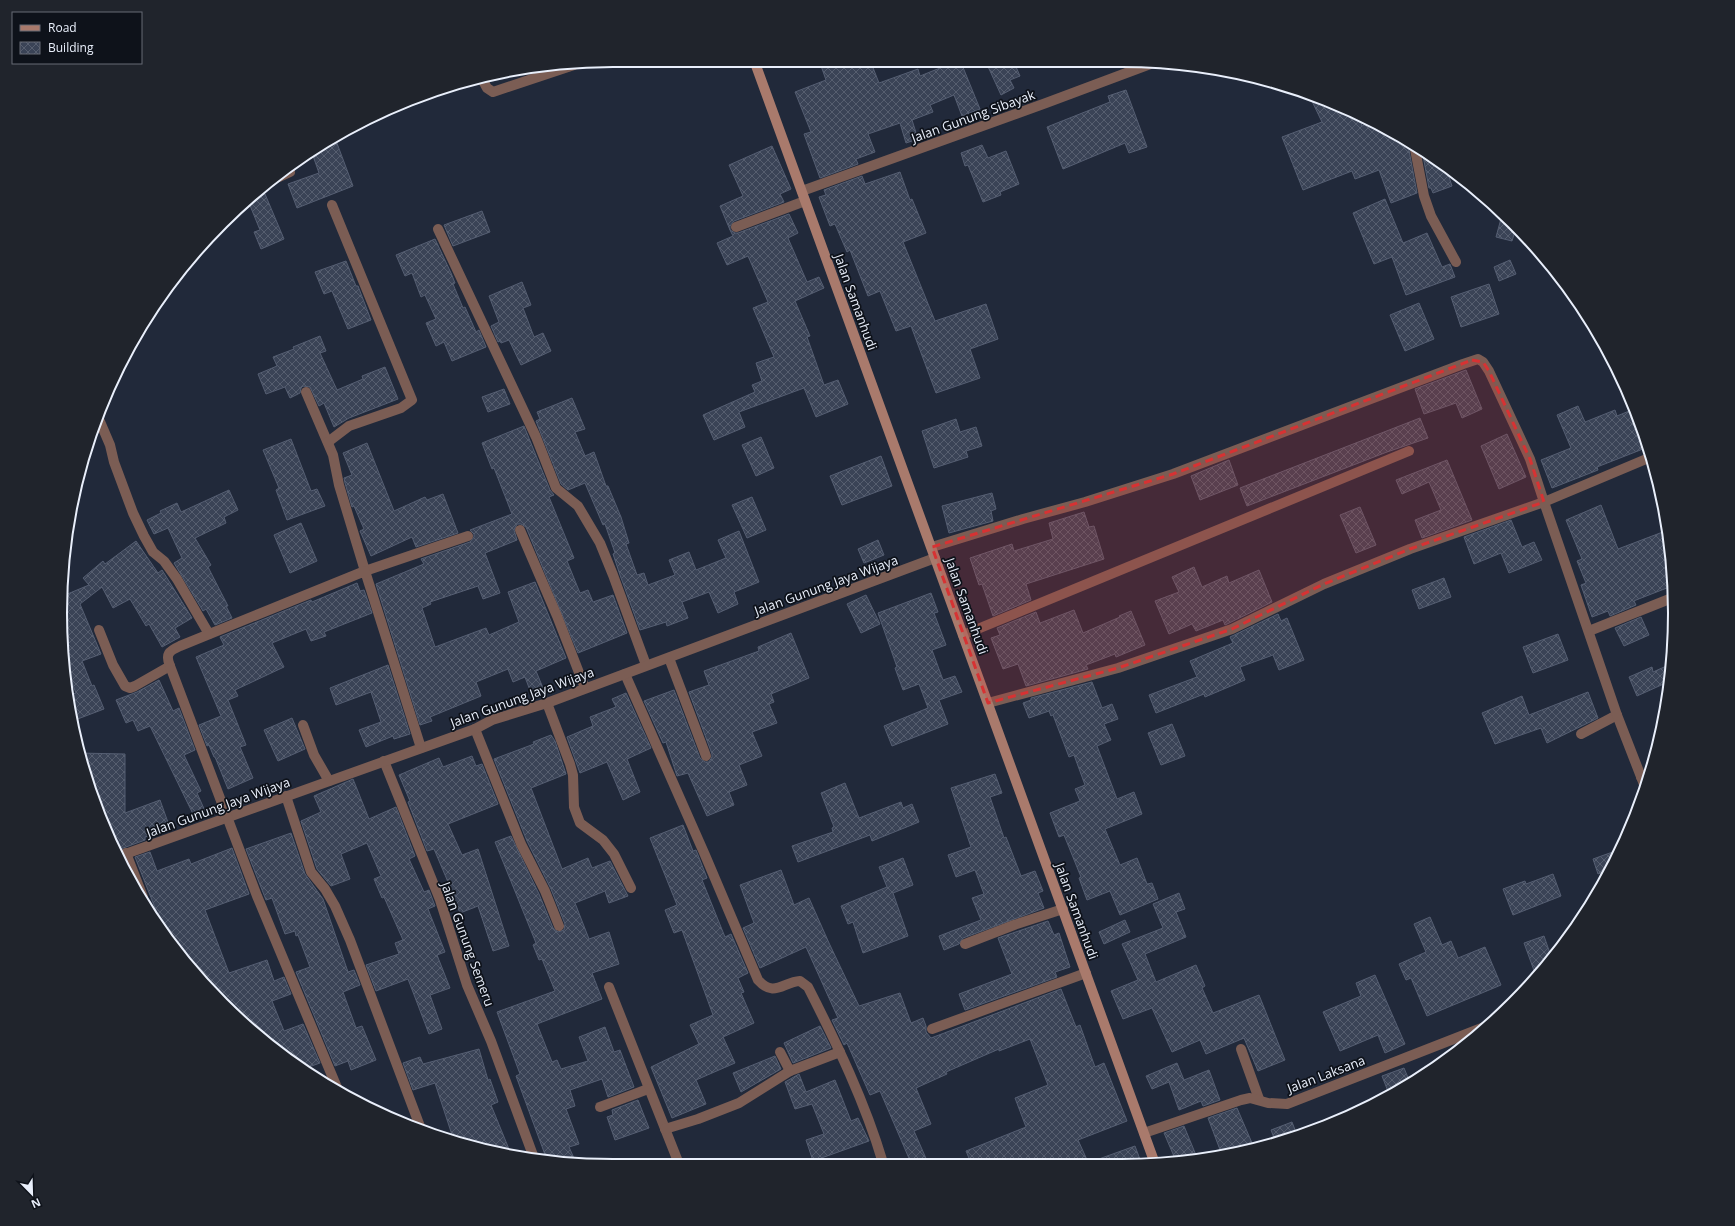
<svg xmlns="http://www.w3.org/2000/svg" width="1735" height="1226" font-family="'Open Sans',sans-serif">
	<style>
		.building { fill: url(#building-cross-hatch); stroke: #555e72 }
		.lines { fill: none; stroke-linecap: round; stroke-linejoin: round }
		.lane { stroke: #7b5d54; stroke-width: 10 }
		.street { stroke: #7b5d54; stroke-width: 10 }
		.secondary { stroke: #a97a6c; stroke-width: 10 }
		.marked { fill: #d73233; fill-opacity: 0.2; stroke: #d73233; stroke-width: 3; stroke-dasharray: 8 5; stroke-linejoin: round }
		.labels { text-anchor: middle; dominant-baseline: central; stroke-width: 3.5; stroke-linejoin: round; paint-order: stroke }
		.street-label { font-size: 13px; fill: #e9effb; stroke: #0e121a }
		.rim { fill: none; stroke: #e9effb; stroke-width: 2 }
	</style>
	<defs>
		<pattern id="building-cross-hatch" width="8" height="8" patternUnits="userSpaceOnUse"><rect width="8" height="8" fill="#3a4356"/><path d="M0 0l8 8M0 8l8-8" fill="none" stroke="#565e6f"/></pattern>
	</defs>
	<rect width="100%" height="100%" fill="#21293a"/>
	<g class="building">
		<polygon points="819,60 870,60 879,83 918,69 920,76 960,60 980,109 962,116 954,95 930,105 933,112 912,120 918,139 906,143 900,123 868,134 875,152 856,159 858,164 820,178 804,134 811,132 795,92 826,80"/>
		<polygon points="985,60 1013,60 1020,76 1010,80 1014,88 1001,95"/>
		<polygon points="1126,90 1147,147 1129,153 1125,143 1063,169 1047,127 1110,102 1108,96"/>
		<polygon points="1309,95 1333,102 1358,114 1362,126 1373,121 1409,141 1408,145 1417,193 1391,203 1379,170 1355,179 1352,171 1303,190 1282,137 1322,122"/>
		<polygon points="335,138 353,186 297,208 288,184 319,173 311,150"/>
		<polygon points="982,145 988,158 1006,151 1019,184 1000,192 1001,195 983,202 968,165 965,166 961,153"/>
		<polygon points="772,146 791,189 780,194 784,202 734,221 730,226 730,230 720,206 743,196 729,165"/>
		<polygon points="1422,150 1445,165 1452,186 1433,193 1431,188 1429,188"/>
		<polygon points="900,172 910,200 912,199 926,233 903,242 935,321 986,304 998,339 970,349 980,378 936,393 911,326 896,331 880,291 868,296 850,250 847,252 835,224 830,226 819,197 826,195 824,190 862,176 865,184"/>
		<polygon points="265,194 284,239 261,249 254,232 260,230 249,203 255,198"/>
		<polygon points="1385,199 1403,243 1427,233 1442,267 1450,264 1455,277 1406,295 1392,257 1374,264 1353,213"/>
		<polygon points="482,211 490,232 453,246 444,225"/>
		<polygon points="789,214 798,233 788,238 807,282 819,277 824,288 795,301 810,336 807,337 824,385 838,380 848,404 816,417 804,388 739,412 745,427 714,440 703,415 755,392 752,385 762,381 756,363 774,357 753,308 768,302 748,256 727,265 717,243 733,236 730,230 735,233 738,233"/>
		<polygon points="1502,215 1516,228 1512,241 1496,237"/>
		<polygon points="435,239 451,273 455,283 453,284 463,308 465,307 476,332 479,330 486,347 452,361 444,342 436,346 426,323 436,319 425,295 421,297 412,273 405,276 396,255"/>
		<polygon points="1510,260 1516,274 1499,281 1494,267"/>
		<polygon points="346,261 356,286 358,286 371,320 348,329 332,291 324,294 315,272"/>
		<polygon points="522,282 531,305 523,308 534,337 543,333 551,351 521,365 509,340 501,343 500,341 498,342 491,326 499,322 489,296"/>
		<polygon points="1489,284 1499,314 1461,327 1451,297"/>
		<polygon points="1419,303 1434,339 1405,351 1390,315"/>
		<polygon points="320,336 326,351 320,353 337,390 363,379 362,376 385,367 398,399 349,418 334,427 324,403 319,406 310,387 303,386 301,388 300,393 290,398 285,387 266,394 258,374 277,366 273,357 294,349 293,347"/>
		<polygon points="1466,370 1482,409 1462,418 1456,403 1424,414 1415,389"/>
		<polygon points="504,389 510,404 488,412 482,397"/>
		<polygon points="572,398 585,429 575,432 585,456 594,452 606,486 608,486 621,517 629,543 626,544 637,575 644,573 648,585 675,575 669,560 689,552 696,570 726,558 718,540 739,531 759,582 734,592 738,604 718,613 709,592 682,602 688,618 667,626 666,622 640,630 620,575 613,554 615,553 605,524 603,525 585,483 568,490 561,484 536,421 540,419 537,412"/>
		<polygon points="1578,406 1585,422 1615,410 1617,416 1634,409 1648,447 1597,467 1598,470 1552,488 1541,460 1571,448 1557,415"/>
		<polygon points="1420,418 1428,438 1387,452 1247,506 1240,488"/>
		<polygon points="956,419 960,432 976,427 982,446 966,451 968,457 934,468 922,431"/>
		<polygon points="524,426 550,490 554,495 549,497 574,558 567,561 580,593 588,590 593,602 613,595 627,633 578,653 526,527 521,524 517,524 514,530 517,540 485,553 500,593 483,599 478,586 430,602 431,604 422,608 435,647 486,628 489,635 519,622 508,592 535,582 566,658 536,671 543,688 531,693 525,677 513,682 508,669 476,682 481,696 430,717 432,721 420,725 376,584 424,564 421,559 470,542 474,537 474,534 470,530 512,514 494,468 492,469 482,443"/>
		<polygon points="1507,434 1526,477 1499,489 1481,446"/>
		<polygon points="761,437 774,468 756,476 742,445"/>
		<polygon points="291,439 311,491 317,489 325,506 287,520 276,490 279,488 263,450"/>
		<polygon points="367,443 394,511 425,497 427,500 443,494 458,533 416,547 412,537 371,556 360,531 364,529 354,506 352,507 345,483 344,478 352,475 343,453"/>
		<polygon points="881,456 892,486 842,505 830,476"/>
		<polygon points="1229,460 1238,485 1200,500 1191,476"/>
		<polygon points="1447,460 1472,520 1422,538 1415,520 1441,510 1429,482 1402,494 1396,480"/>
		<polygon points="229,490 238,510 224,517 226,523 195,538 211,565 208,567 228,606 226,606 232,618 215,625 206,609 203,611 174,563 182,558 168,528 154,534 147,520 161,513 160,511 177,503 181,512"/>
		<polygon points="992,493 996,509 991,511 993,521 949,533 942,506"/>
		<polygon points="752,497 766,530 747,538 732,505"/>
		<polygon points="1601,505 1618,549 1668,530 1670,541 1672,586 1636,600 1634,601 1636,605 1610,616 1608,611 1592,617 1581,585 1586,583 1577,561 1582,559 1566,520"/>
		<polygon points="1360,507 1376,545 1356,553 1340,515"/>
		<polygon points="1084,512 1089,527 1094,526 1104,559 1026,584 1031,600 993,616 982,584 979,585 970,558 1012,544 1014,551 1053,539 1049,523"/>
		<polygon points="1511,520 1522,547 1534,542 1542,560 1509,573 1501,553 1474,564 1464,537"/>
		<polygon points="301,523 317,561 290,573 274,535"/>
		<polygon points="878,540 884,555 864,563 858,549"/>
		<polygon points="136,541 158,573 162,570 192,618 175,628 180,637 162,647 149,624 146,626 130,599 113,608 102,587 80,604 101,654 82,661 92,686 94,685 104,709 75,720 67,696 76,693 65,665 65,595 89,585 83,578 103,561 105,564"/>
		<polygon points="1194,567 1202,587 1227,576 1229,583 1259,570 1272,602 1225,625 1223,620 1196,631 1192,624 1169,634 1155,601 1179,592 1172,577"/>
		<polygon points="1444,578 1451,597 1419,609 1412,590"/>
		<polygon points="357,583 360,591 364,590 372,613 324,632 326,636 311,641 306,629 272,643 284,667 235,690 238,696 228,700 246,745 240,747 253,778 228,789 215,757 214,757 209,745 207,746 199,725 221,716 196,657 224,645 220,637 311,600 312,602"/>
		<polygon points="931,593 938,612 934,613 946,645 932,650 943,680 955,676 962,692 939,700 948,724 892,746 884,726 928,708 919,684 903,690 895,668 897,667 878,613"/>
		<polygon points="866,595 880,624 861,633 847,604"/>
		<polygon points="1074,610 1083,633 1120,617 1119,616 1131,611 1145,645 1116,657 1115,654 1086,665 1088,669 1026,686 1018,664 1003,669 991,638 1000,635 997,628 1036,612 1040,623"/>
		<polygon points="1278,614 1281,621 1287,618 1304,660 1279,670 1273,655 1240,667 1245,680 1205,697 1204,694 1156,713 1149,695 1197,677 1190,661 1233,643 1230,637"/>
		<polygon points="1641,617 1649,635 1624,646 1615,628"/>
		<polygon points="791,633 809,678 771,694 774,702 769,704 777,723 752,732 762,756 739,765 747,785 729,792 734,805 707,816 688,773 677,776 666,742 663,743 644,701 674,690 700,758 705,762 709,762 712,757 712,754 689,692 709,685 704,671 759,651 758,647"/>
		<polygon points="1558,634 1568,660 1533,673 1523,647"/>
		<polygon points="1671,664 1668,682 1637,696 1629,677 1652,667 1653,672"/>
		<polygon points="388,665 410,734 394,739 393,736 366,747 359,730 381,722 371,692 336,705 330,688"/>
		<polygon points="159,680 173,711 179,708 195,750 184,755 201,791 197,793 205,811 194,816 150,726 138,731 133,720 126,723 116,700 137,692"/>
		<polygon points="1092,682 1102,708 1112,704 1118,719 1104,724 1111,740 1097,746 1117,799 1134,792 1142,814 1105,829 1120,865 1137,858 1147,884 1152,883 1158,899 1120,915 1110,891 1087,900 1079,878 1081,877 1064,835 1059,837 1050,813 1080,801 1075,789 1085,785 1074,755 1069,757 1053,715 1051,716 1049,711 1029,718 1023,703 1031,700 1031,698"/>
		<polygon points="1588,692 1598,718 1547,743 1541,728 1495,744 1482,713 1522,696 1529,715"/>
		<polygon points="626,693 651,748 627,759 640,792 623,800 607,762 580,773 567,737 593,726 590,717 616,707 612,699"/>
		<polygon points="292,718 305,749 278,761 264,730"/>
		<polygon points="1172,724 1185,756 1161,765 1148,733"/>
		<polygon points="551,735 555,741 566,774 531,788 562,869 588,858 592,868 610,861 628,896 609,903 605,891 575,903 589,939 609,932 619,964 592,973 602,999 537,1024 552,1062 557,1060 561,1069 588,1061 579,1037 605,1027 614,1052 620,1050 634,1087 608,1097 602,1079 570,1090 575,1106 566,1109 579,1144 569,1147 577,1165 547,1160 516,1076 520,1074 497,1012 555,991 542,959 539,960 533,945 536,943 495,842 511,836 539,894 553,928 558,932 564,930 565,924 551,889 527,841 494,759 534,744 533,742"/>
		<polygon points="78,753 125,754 125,813 160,800 170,828 145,837 145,840 115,851"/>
		<polygon points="472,756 476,766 482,764 498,804 448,824 462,855 478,849 509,946 493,951 478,906 460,913 454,898 447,901 441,885 448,882 434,849 427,851 408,802 410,801 399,775 439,758 443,767"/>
		<polygon points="995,774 1002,793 990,797 1004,838 1006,837 1021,876 1035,871 1043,891 1038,893 1044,908 963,938 959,944 944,950 939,936 981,920 972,898 984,894 975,870 956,877 948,855 971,847 951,788"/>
		<polygon points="353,779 369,819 396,807 415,856 409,859 424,892 429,890 435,906 428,909 445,952 437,955 450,988 430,995 442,1029 429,1034 408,979 376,991 366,965 399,954 395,943 403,940 384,897 382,898 374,879 381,876 367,843 341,854 350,879 331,886 317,869 301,821 321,812 314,796"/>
		<polygon points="845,783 859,818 901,802 903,808 912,804 919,822 872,841 870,835 798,862 792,846 833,832 832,828 834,827 821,793"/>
		<polygon points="683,825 693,851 696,850 707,878 702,880 725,937 731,934 748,973 738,978 744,992 741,993 754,1023 723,1037 735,1063 696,1080 706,1104 672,1118 651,1067 699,1044 690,1025 713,1015 682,930 674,933 665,910 677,905 650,838"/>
		<polygon points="291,833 305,874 323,899 348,972 354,970 360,985 343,992 356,1028 362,1026 376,1060 351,1070 348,1061 335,1066 296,972 310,967 298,935 296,936 295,931 285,934 272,898 266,900 246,849"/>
		<polygon points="232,848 249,894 205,910 229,973 267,960 274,981 284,977 291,994 272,1001 284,1031 303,1024 320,1063 303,1069 277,1052 197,978 161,923 135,857 150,852 157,871 189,859 191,864"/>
		<polygon points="1621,849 1611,869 1598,874 1593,859"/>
		<polygon points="903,858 913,885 893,893 908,936 863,953 853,922 848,924 841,906 887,887 879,867"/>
		<polygon points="781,870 794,905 809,898 829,943 859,1006 900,993 911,1023 923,1018 926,1026 926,1032 931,1038 1061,989 1076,1027 1080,1025 1095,1067 1104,1063 1127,1121 1078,1140 1088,1162 971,1163 966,1151 1026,1127 1015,1098 1048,1085 1030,1039 999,1051 999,1049 946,1072 947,1074 916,1088 931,1124 914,1131 928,1163 911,1163 880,1091 870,1095 847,1043 844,1045 832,1020 838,1018 806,947 760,968 743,928 754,923 740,885"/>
		<polygon points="1553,874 1561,896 1513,915 1503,889 1525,881 1526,884"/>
		<polygon points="1179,893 1185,909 1176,912 1186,937 1145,954 1156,982 1196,965 1205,986 1202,988 1213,1013 1259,995 1285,1060 1258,1071 1244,1038 1206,1054 1200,1040 1172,1052 1152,1008 1123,1019 1111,991 1138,980 1122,944 1163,928 1153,904"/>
		<polygon points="1430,917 1442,945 1451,941 1458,958 1485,947 1501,985 1427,1016 1411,978 1406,980 1399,964 1426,952 1414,924"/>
		<polygon points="1125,920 1130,932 1104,944 1099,932"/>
		<polygon points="1048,921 1054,935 1059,933 1070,967 1055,972 1057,977 965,1010 959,994 1012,974 998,938"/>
		<polygon points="1544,936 1552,959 1536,976 1524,943"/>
		<polygon points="1375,975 1405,1044 1385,1053 1378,1035 1340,1051 1323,1012 1361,996 1356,983"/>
		<polygon points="820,1026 831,1048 793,1063 784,1043"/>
		<polygon points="479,1049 488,1080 490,1079 498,1102 491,1105 511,1154 470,1147 454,1141 435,1083 413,1090 403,1063 420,1057 423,1064"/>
		<polygon points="775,1056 781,1069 741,1092 733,1073"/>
		<polygon points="1177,1063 1184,1080 1209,1070 1220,1100 1203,1106 1201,1101 1179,1110 1169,1082 1152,1089 1146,1076"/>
		<polygon points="1404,1068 1409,1080 1389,1094 1382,1076"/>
		<polygon points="799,1074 806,1092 835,1080 851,1121 858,1118 869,1141 813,1161 806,1140 824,1134 812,1104 795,1109 785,1082"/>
		<polygon points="638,1100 649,1128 615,1140 607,1117 613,1115 612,1110"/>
		<polygon points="1237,1108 1252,1143 1222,1155 1208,1118"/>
		<polygon points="1292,1122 1297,1135 1276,1143 1271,1130"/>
		<polygon points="1184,1126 1198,1160 1176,1161 1164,1133"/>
		<polygon points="1135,1146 1141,1162 1096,1162 1096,1160"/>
	</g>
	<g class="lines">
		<g class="lane">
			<polyline points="1581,734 1617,715"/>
			<polyline points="1641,777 1650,772"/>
		</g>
		<g class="street">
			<polyline points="481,77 487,88 493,92 574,65"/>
			<polyline points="1414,144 1424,196 1431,216 1456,262"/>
			<polyline points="279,177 290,172 289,168"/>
			<polyline points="802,191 1046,103 1153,63"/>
			<polyline points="736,227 805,201"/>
			<polyline points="438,229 536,437 556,488 578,506 600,543 613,575 646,665"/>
			<polyline points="306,392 333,455 339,485 365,571 468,536"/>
			<polyline points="98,417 110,445 114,462 133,513 144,536 153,552 164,561 177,579 209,634"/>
			<polyline points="328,442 349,426 401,408 412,400 332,205"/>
			<polyline points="520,530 557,616 585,688"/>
			<polyline points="932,547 1023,519 1085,502 1173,474 1463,364 1478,359 1483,362 1489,371 1530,459 1544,502 1617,715 1645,787"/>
			<polyline points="99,630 113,665 125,686 130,688 135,686 170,666"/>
			<polyline points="1589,631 1672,598"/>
			<polyline points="963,635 1409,451"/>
			<polyline points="669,658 706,756"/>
			<path d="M625,674l80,181 53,125c16,18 25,2 42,1l8,6c29,57 57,115 75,176"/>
			<polyline points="547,703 570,764 573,775 574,807 580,823 603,840 614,854 631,888"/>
			<polyline points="988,703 1118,668 1232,629 1324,584 1410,549 1544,502 1651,457"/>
			<polyline points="303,725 314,755 329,781"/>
			<polyline points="475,729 521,844 545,891 559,926"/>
			<polyline points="384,761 440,900 467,985 491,1041 534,1158"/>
			<polyline points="286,796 311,872 325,889 335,906 350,940 421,1129"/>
			<polyline points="126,853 143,897"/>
			<polyline points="117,857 475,729 492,720 547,703 935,558"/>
			<polyline points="965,944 1014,925 1063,909"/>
			<polyline points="609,987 679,1164"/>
			<polyline points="932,1029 1086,973"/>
			<polyline points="1241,1049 1259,1099"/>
			<polyline points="780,1052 790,1071"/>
			<path d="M338,1090l-81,-194 -87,-230c-5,-12 -1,-15 10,-20l185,-75 56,177"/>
			<polyline points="600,1107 648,1089"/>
			<polyline points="665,1129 698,1119 739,1103 790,1071 840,1052"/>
			<polyline points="1144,1133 1241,1100 1250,1098 1268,1103 1287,1104 1492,1024"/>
		</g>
		<polyline class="secondary" points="754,60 1154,1161"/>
	</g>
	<path class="marked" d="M1472,360l11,2 6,9 41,88 14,43 -134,47 -86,35 -92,45 -114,39 -130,35 -56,-156 241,-73z"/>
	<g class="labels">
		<g class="street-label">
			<text transform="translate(973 116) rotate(-20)">Jalan Gunung Sibayak</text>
			<text transform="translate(856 302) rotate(70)">Jalan Samanhudi</text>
			<text transform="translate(826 585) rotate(-20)">Jalan Gunung Jaya Wijaya</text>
			<text transform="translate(967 606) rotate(70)">Jalan Samanhudi</text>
			<text transform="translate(522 697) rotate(-20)">Jalan Gunung Jaya Wijaya</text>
			<text transform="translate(218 807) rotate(-20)">Jalan Gunung Jaya Wijaya</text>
			<text transform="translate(1077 911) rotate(70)">Jalan Samanhudi</text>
			<text transform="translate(468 944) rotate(70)">Jalan Gunung Semeru</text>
			<text transform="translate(1326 1074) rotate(-21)">Jalan Laksana</text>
		</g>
	</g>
	<path d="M0 0H1735V1226H0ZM613 67H1122A546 546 0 0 1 1668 613V613A546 546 0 0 1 1122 1159H613A546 546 0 0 1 67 613V613A546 546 0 0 1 613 67Z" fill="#20242c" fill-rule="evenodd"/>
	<path class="rim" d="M613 67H1122A546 546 0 0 1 1668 613V613A546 546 0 0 1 1122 1159H613A546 546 0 0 1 67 613V613A546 546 0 0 1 613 67Z"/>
	<rect x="12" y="12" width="130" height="52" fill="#0e121a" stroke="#666a74"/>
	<rect x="20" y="25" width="20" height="6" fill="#a97a6c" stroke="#666a74"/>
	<text x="48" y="32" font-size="12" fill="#e9effb">Road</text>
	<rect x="20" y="42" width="20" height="12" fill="url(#building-cross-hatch)" stroke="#666a74"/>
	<text x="48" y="52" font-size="12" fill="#e9effb">Building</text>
	<g transform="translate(32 1194) rotate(157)" stroke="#0e121a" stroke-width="3" paint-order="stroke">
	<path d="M0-3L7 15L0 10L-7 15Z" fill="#e9effb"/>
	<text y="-6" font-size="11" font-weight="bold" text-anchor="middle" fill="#e9effb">N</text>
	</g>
</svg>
